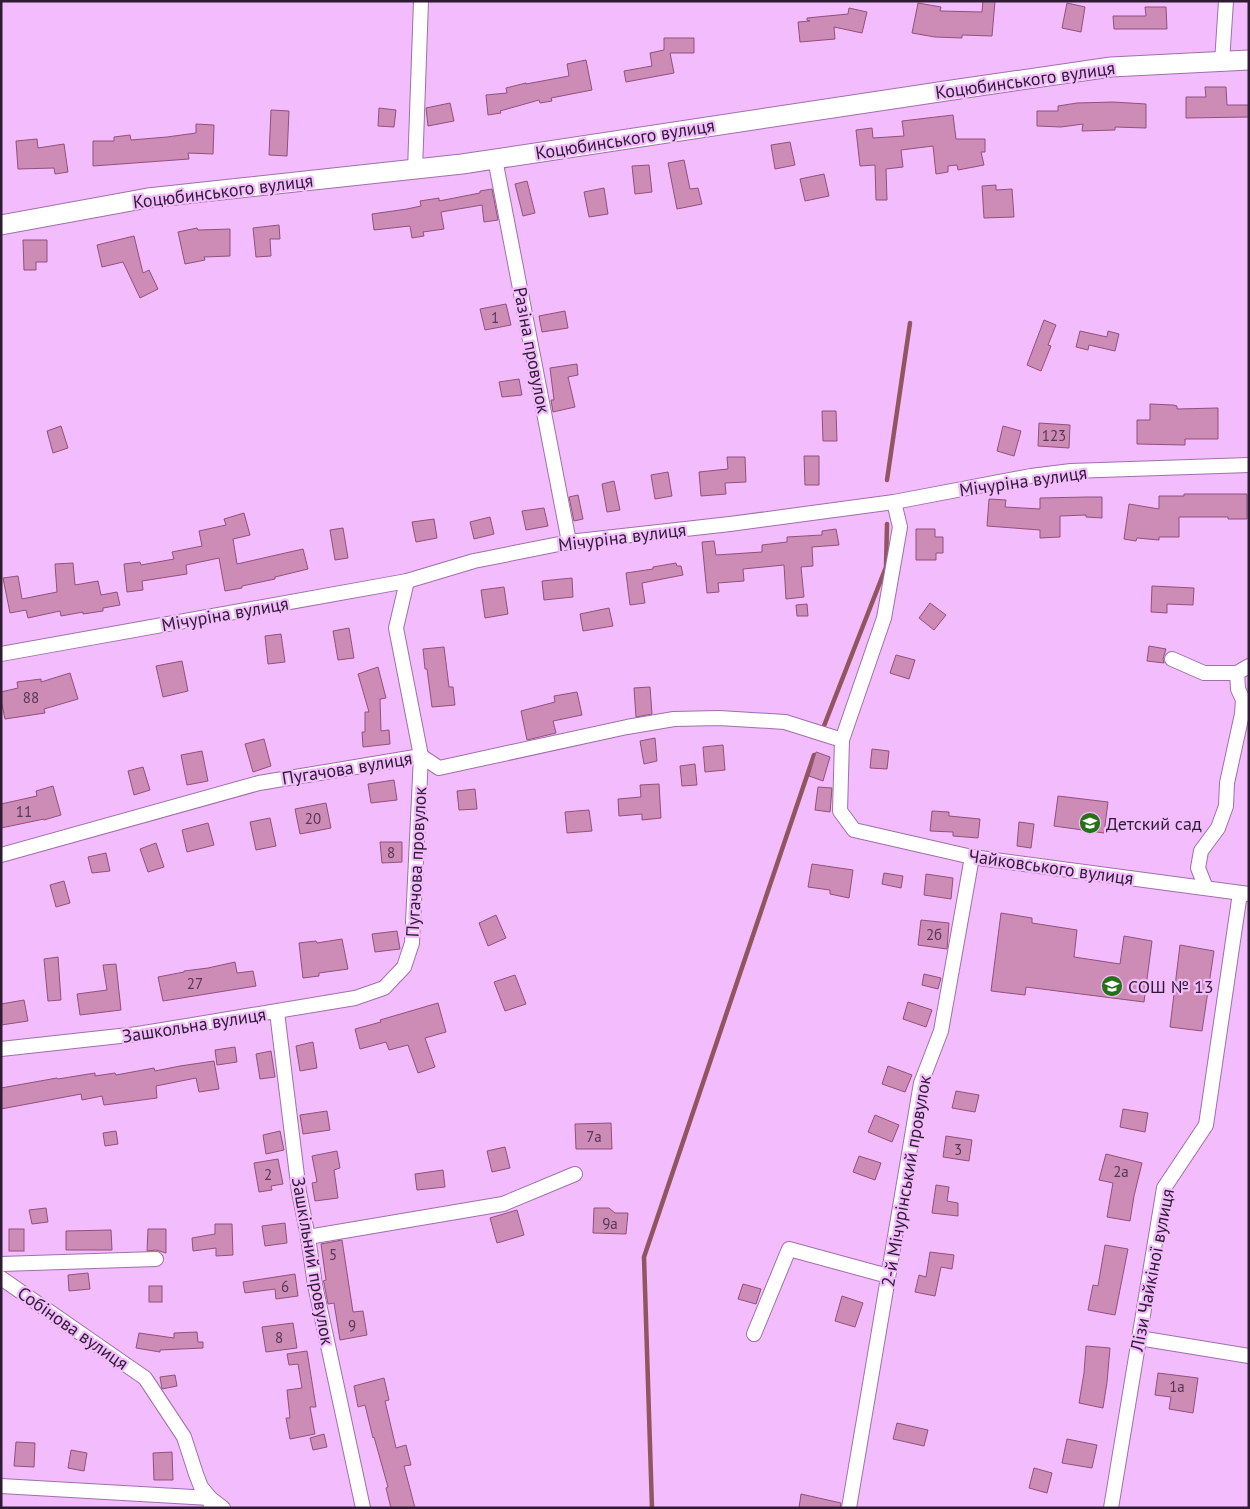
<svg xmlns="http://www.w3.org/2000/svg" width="1250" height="1509" font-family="'PT Sans',sans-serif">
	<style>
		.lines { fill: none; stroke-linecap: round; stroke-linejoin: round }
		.stream { stroke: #91565d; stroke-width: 4.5 }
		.building { fill: #cd8cb6; stroke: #91507c }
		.street-casing { stroke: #a16fab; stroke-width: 16 }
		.secondary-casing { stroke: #a16fab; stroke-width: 21 }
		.street { stroke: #fff; stroke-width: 14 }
		.secondary { stroke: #fff; stroke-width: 19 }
		.labels { text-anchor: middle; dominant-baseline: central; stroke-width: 4.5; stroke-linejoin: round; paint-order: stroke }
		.number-label { font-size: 15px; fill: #563754 }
		.street-label { font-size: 18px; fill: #2f1b33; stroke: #f2bcfd }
		.poi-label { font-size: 18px; fill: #2f1b33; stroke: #f2bcfd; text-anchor: start }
	</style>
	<rect width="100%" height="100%" fill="#f2bcfd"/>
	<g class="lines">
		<g class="stream">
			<polyline points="887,480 910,323"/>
			<polyline points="822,731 886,567 887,524"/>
			<polyline points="652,1508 644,1257 814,755"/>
		</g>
	</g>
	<g class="building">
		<polygon points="983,1 995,1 992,36 962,35 962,38 935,37 912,33 918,3 941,7 940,11 982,12"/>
		<polygon points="1067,3 1085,7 1081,32 1062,28"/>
		<polygon points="1145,7 1166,7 1167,29 1114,29 1113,16 1146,16"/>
		<polygon points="849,8 867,12 862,33 834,27 835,39 800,42 798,22 810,21 807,20 807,18 848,14"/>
		<polygon points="664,38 694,38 694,53 670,53 674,73 626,82 624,71 652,66 650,53 664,50"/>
		<polygon points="586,60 592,90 551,98 552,101 540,103 539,100 500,111 501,113 488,115 486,95 507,93 506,88 526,83 526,84 569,76 567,64"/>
		<polygon points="1205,87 1226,87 1227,105 1249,105 1249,117 1186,118 1186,97 1206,97"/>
		<polygon points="1113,102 1146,104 1146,128 1115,127 1115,130 1082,131 1083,124 1061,127 1037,126 1037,111 1058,111 1058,106 1077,103"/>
		<polygon points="450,103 454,121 428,126 426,108"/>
		<polygon points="379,108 396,110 394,127 378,126"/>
		<polygon points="271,110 289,111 287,156 269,155"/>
		<polygon points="953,115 956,139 985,139 985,152 981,152 984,165 958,170 957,165 948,166 948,172 936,174 933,146 901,150 903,167 886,169 887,200 876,200 875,165 860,166 856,130 872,128 873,138 904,136 902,121"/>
		<polygon points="196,124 214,125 213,154 188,153 189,159 93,166 93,141 114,141 114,137 130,135 131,140 167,137 196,133"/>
		<polygon points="37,139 38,148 64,144 68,172 55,174 54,168 18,169 16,141"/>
		<polygon points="790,142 795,165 775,169 771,145"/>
		<polygon points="684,160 690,189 698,188 702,204 677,209 668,163"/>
		<polygon points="649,165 652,192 635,194 632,166"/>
		<polygon points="824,174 829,196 805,201 800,179"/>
		<polygon points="527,181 535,213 523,216 515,184"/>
		<polygon points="996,185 996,190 1012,189 1014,217 984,218 982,186"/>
		<polygon points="604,188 608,214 589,217 584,192"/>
		<polygon points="492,189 498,220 484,222 482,205 441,212 444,229 423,232 424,236 412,238 410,226 374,230 372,214 407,209 421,206 420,201 439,198 439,201 480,193 480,191"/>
		<polygon points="279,225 280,239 270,239 271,256 256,257 253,228"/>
		<polygon points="197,228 198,230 230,229 230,256 204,257 205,260 185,264 178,232"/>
		<polygon points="134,236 143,273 149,270 158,289 140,298 123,262 102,267 97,245"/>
		<polygon points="23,240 47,240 47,262 36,262 36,270 24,270"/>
		<polygon points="506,304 511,325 485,330 480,309"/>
		<polygon points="565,311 568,328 542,332 539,316"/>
		<polygon points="1044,320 1056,325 1048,345 1051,346 1041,371 1027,365"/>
		<polygon points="1080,331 1107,337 1108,331 1119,334 1115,351 1089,345 1088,350 1076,347"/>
		<polygon points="577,364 578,375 568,377 575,407 553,412 551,400 554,400 550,368"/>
		<polygon points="519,379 522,395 502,397 499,382"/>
		<polygon points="1150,404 1173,405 1177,406 1177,409 1218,408 1218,439 1185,439 1185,445 1137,444 1137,420 1150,420"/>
		<polygon points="822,411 836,411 837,441 823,441"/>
		<polygon points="1039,423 1070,425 1069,448 1038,446"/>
		<polygon points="61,426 68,448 53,453 47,431"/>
		<polygon points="1003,426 1021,431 1014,456 997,451"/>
		<polygon points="804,456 819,456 819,485 805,485"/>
		<polygon points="727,457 745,457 746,482 725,483 726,494 701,496 699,472 728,469"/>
		<polygon points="668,472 672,496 655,499 651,475"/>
		<polygon points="614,481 620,510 607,512 602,484"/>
		<polygon points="1184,494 1247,494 1247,519 1228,519 1228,517 1179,517 1179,537 1159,537 1159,540 1137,538 1136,541 1124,539 1129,504 1159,509 1159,496 1184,496"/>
		<polygon points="578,495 583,519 574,521 569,497"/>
		<polygon points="1087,497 1102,497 1102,518 1086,517 1086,515 1060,516 1060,537 1040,538 1040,530 987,526 989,499 1006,500 1005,507 1040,509 1040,498"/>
		<polygon points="544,508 548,526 526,530 522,511"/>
		<polygon points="244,513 250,535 233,539 237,564 303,549 308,569 275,577 275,579 242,586 242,588 225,591 219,558 186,565 187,574 142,581 143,590 127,592 124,564 140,562 141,565 174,559 172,552 202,546 199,531 226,525 224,519"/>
		<polygon points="490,517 494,534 474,539 470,522"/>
		<polygon points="434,519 437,538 416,542 412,522"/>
		<polygon points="343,528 348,558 335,560 330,530"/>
		<polygon points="836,529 839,545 812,547 813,566 801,567 804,597 786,599 784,565 743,569 744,581 718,583 719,592 707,593 702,542 714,541 716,555 762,552 762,545 787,542 787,537 822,535 822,531"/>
		<polygon points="916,529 935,529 935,537 943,537 943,553 936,553 936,560 916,560"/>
		<polygon points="73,563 75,585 98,581 101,595 117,592 120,605 103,608 103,611 83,614 83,612 61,616 60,611 28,618 26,610 10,613 3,578 18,576 22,599 57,592 55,564"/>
		<polygon points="676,563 677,566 681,566 683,575 642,583 645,603 630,605 626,573 653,569 653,567"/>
		<polygon points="572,578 573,597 544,600 542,581"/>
		<polygon points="1152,586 1194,588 1193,605 1167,604 1167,613 1151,612"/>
		<polygon points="504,587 508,614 485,618 481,590"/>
		<polygon points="930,603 946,615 934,630 919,618"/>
		<polygon points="807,604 808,616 797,616 796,605"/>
		<polygon points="609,608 613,626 583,631 580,614"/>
		<polygon points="349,628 354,658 338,660 333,631"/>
		<polygon points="281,634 285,662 268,664 265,636"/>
		<polygon points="1149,646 1166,649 1163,659 1164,663 1147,661"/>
		<polygon points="444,647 449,687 453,687 455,705 432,707 427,669 425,669 423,649"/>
		<polygon points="896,655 915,660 909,679 890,673"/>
		<polygon points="182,661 188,691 163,697 156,666"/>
		<polygon points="378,667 386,698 380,699 381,731 389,730 390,744 363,747 362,732 365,732 365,712 369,712 358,674"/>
		<polygon points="70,673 78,699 44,709 45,713 5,719 1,700 1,692 18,688 17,682 41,679 41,682"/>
		<polygon points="650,687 652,714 636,717 634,688"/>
		<polygon points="577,692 582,715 553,721 556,733 527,740 521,711 555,702 554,696"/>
		<polygon points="655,738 657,761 644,764 640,741"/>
		<polygon points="264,739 271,766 253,772 245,744"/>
		<polygon points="723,745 725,770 705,772 703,747"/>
		<polygon points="872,749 889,751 887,769 870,768"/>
		<polygon points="202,751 208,781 187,785 181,755"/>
		<polygon points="816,752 830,757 823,781 809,776"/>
		<polygon points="695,764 697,785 682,786 680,766"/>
		<polygon points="143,767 150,790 134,795 128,771"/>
		<polygon points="394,780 397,800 371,803 368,784"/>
		<polygon points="659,784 661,818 642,820 642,814 619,816 618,799 641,797 640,785"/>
		<polygon points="53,786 61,815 44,820 44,819 1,828 1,804 37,796 36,791"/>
		<polygon points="818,787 832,788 830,812 815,810"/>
		<polygon points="475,789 477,809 459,810 457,791"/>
		<polygon points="1058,796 1108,802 1104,833 1054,826"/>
		<polygon points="326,803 331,828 300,834 295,809"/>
		<polygon points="589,810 592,831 567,833 565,812"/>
		<polygon points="932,811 949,812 949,816 980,819 978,838 953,836 953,832 930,831"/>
		<polygon points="270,818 276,846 256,850 250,822"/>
		<polygon points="1019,822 1034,824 1031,848 1017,846"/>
		<polygon points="208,823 214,845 187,852 182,830"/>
		<polygon points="380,842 402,842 402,862 382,863"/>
		<polygon points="156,843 164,867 148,872 140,849"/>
		<polygon points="106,853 110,871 92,873 88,857"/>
		<polygon points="812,864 853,870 849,898 830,894 830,890 808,887"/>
		<polygon points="884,873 903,876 901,888 882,884"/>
		<polygon points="926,874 953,878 951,899 924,895"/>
		<polygon points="64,881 70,903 56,907 50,885"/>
		<polygon points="1001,913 1032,918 1032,923 1077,930 1074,957 1120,964 1124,936 1152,941 1144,1002 1026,987 1025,995 991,991"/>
		<polygon points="496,915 506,938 488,946 479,923"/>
		<polygon points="921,920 949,923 947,949 918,945"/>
		<polygon points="397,931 400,949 375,952 372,934"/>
		<polygon points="342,939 348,969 319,973 319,976 303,978 299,943 316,941 317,943"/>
		<polygon points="1180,945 1214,951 1202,1031 1170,1027"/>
		<polygon points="58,957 61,1000 48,1001 44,959"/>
		<polygon points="235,962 237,973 253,971 256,986 163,1001 158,977 184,972 184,971 208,968"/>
		<polygon points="116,964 121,1010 80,1015 77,994 107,990 103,965"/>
		<polygon points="924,974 941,978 938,989 922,985"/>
		<polygon points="515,975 526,1004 505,1011 494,982"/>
		<polygon points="24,1000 28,1021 1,1025 1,1004"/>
		<polygon points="908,1002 932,1010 926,1027 903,1019"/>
		<polygon points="438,1003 446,1032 425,1038 435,1067 418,1073 408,1045 389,1050 386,1042 360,1049 355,1029 381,1022 380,1020"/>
		<polygon points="313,1042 317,1068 300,1071 296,1046"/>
		<polygon points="235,1047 237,1062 217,1065 215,1050"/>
		<polygon points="271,1051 275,1077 260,1079 256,1054"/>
		<polygon points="214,1061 219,1089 199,1092 196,1078 156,1086 157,1098 104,1105 102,1096 82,1100 81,1094 1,1109 1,1088 57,1078 58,1079 95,1073 95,1076 115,1073 116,1075 154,1068 155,1071 180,1066"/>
		<polygon points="888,1066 912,1075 905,1092 882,1084"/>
		<polygon points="956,1091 979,1095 975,1112 952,1108"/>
		<polygon points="1123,1109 1148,1113 1145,1132 1120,1127"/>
		<polygon points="327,1111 330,1130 303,1134 300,1115"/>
		<polygon points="875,1115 899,1125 892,1142 868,1132"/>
		<polygon points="611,1123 612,1149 576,1149 575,1124"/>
		<polygon points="116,1131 118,1144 105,1146 103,1133"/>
		<polygon points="280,1131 284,1150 266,1154 263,1135"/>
		<polygon points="946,1136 972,1140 969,1161 943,1157"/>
		<polygon points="505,1147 510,1168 492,1172 487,1151"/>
		<polygon points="337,1151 340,1168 334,1170 338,1198 315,1201 312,1183 317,1182 312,1156"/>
		<polygon points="1106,1154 1142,1163 1134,1196 1130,1221 1107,1217 1113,1183 1099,1180"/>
		<polygon points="859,1156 881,1163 875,1180 853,1172"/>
		<polygon points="278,1159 283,1184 271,1186 272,1190 259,1192 254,1163"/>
		<polygon points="443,1170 445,1187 417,1190 415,1174"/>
		<polygon points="936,1185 949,1187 947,1201 958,1203 958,1216 932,1213"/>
		<polygon points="46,1208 48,1222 32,1224 29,1210"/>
		<polygon points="594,1208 609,1208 615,1213 628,1213 626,1234 593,1233"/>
		<polygon points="517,1210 524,1235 497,1243 490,1218"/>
		<polygon points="285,1223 287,1243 265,1246 262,1226"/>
		<polygon points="215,1224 232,1224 233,1255 216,1256 216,1248 193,1251 192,1238 215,1234"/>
		<rect x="9" y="1229" width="15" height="22"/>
		<polygon points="148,1229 166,1229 166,1253 156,1250 147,1251"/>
		<polygon points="111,1230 112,1250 66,1250 66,1231"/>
		<polygon points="342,1240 353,1312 363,1311 367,1335 340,1340 334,1303 328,1304 324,1283 323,1281 326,1280 321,1244"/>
		<polygon points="1105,1245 1128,1249 1115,1315 1088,1310 1093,1285 1098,1286"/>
		<polygon points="930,1252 954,1255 952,1269 941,1267 935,1296 915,1292 919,1275 926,1277"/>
		<polygon points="88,1273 90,1289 69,1291 68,1275"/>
		<polygon points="295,1274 298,1296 276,1299 275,1289 245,1293 243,1282"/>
		<polygon points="743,1284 761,1289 756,1304 738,1299"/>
		<rect x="149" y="1286" width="13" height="16"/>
		<polygon points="842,1296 863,1303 855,1327 835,1321"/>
		<polygon points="293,1323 297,1348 266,1352 262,1327"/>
		<polygon points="197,1332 198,1342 203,1342 203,1348 160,1350 160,1352 136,1348 139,1333 174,1338 174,1333"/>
		<polygon points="1086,1346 1110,1348 1107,1382 1103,1408 1079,1403 1084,1373"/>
		<polygon points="307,1351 316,1407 310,1407 315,1434 290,1439 286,1418 290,1418 287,1390 302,1388 298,1364 289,1365 287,1354"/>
		<polygon points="1158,1373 1198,1378 1193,1413 1169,1409 1171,1397 1155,1395"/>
		<polygon points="175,1375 177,1386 162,1389 160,1377"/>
		<polygon points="384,1378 389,1400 385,1401 396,1448 406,1445 411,1465 404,1466 415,1508 391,1508 386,1488 388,1487 374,1437 373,1438 365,1405 358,1407 354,1386"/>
		<polygon points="897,1423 928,1430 924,1446 893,1439"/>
		<polygon points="324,1434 327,1447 313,1450 310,1438"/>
		<polygon points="1067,1439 1097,1445 1092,1468 1062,1463"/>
		<polygon points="16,1442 35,1443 34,1467 14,1466"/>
		<polygon points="71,1450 87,1453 84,1471 68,1468"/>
		<polygon points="172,1452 173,1480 154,1480 153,1453"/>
		<polygon points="1034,1468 1052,1473 1047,1493 1029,1488"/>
		<polygon points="801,1494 841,1503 840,1508 799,1508"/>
	</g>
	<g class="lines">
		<g class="street-casing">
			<g id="street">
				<polyline points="1222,62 1226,1"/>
				<polyline points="495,159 569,542"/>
				<polyline points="415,170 421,1"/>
				<polyline points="894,502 900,527 884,618 842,740 840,811 854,830 972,857 1249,894"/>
				<polyline points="1,654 407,581 474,561 569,542 730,524 894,502 1031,476 1071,471 1249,465"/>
				<polyline points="1172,659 1204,673 1237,673"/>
				<polyline points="1,855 259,783 421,756 439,768 627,727 674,719 719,718 785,722 842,740"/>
				<polyline points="1206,888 1198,868 1201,851 1218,828 1226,806 1227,783 1242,714 1243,700 1238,689 1237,673 1249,666"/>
				<polyline points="277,1012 299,1192 308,1237 315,1285 363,1508"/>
				<polyline points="1,1049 138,1034 355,998 384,988 404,967 412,943 421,756 396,628 407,581"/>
				<polyline points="308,1237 503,1204 575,1174"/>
				<polyline points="1,1264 156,1259"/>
				<polyline points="1,1278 145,1378 184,1437 196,1474 201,1487 210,1498 211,1508"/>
				<polyline points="754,1334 789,1249 888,1276"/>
				<polyline points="1139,1338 1249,1356"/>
				<polyline points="1,1486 210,1498 223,1508"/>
				<polyline points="849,1508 921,1083 941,1031 972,857"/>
				<polyline points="1111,1508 1164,1188 1206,1125 1240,893"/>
			</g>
		</g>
		<g class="secondary-casing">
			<polyline id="secondary" points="1,225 148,198 462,164 959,89 1111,67 1249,60"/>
		</g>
		<use href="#street" class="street"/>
		<use href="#secondary" class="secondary"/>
	</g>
	<defs>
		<g id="school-disc" transform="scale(1.125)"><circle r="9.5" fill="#257115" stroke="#f2bcfd"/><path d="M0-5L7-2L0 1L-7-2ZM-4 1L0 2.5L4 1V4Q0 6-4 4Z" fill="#fff"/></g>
	</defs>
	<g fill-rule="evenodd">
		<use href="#school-disc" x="1090" y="823"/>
		<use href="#school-disc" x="1112" y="986"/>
	</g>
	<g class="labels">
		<g class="number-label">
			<text x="495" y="317">1</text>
			<text x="1054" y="435">123</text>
			<text x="31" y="697">88</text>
			<text x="24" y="811">11</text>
			<text x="313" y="818">20</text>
			<text x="391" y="852">8</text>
			<text x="934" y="934">2б</text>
			<text x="195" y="983">27</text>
			<text x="594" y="1136">7а</text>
			<text x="958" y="1149">3</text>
			<text x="1121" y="1171">2а</text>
			<text x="268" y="1174">2</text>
			<text x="610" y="1223">9а</text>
			<text x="333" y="1254">5</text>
			<text x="285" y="1286">6</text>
			<text x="352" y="1325">9</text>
			<text x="279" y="1337">8</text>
			<text x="1177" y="1386">1а</text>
		</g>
		<g class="street-label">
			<text transform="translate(1025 80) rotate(-8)">Коцюбинського вулиця</text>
			<text transform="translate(625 139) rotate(-9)">Коцюбинського вулиця</text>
			<text transform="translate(223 191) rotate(-7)">Коцюбинського вулиця</text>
			<text transform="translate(532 350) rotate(79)">Разіна провулок</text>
			<text transform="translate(1023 481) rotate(-8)">Мічуріна вулиця</text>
			<text transform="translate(622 537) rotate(-7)">Мічуріна вулиця</text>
			<text transform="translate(225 614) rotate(-10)">Мічуріна вулиця</text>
			<text transform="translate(347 768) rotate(-9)">Пугачова вулиця</text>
			<text transform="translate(416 862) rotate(-87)">Пугачова провулок</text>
			<text transform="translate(1051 867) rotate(8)">Чайковського вулиця</text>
			<text transform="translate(194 1025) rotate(-9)">Зашкольна вулиця</text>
			<text transform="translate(906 1181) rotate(-80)">2-й Мічурінський провулок</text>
			<text transform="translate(313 1261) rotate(80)">Зашкільний провулок</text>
			<text transform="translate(1152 1270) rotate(-79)">Лізи Чайкіної вулиця</text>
			<text transform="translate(73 1328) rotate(35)">Собінова вулиця</text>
		</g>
		<g class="poi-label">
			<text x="1106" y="823">Детский сад</text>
			<text x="1128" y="986">СОШ № 13</text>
		</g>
	</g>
	<rect width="1250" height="1509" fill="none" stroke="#2f1b33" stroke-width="5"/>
</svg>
